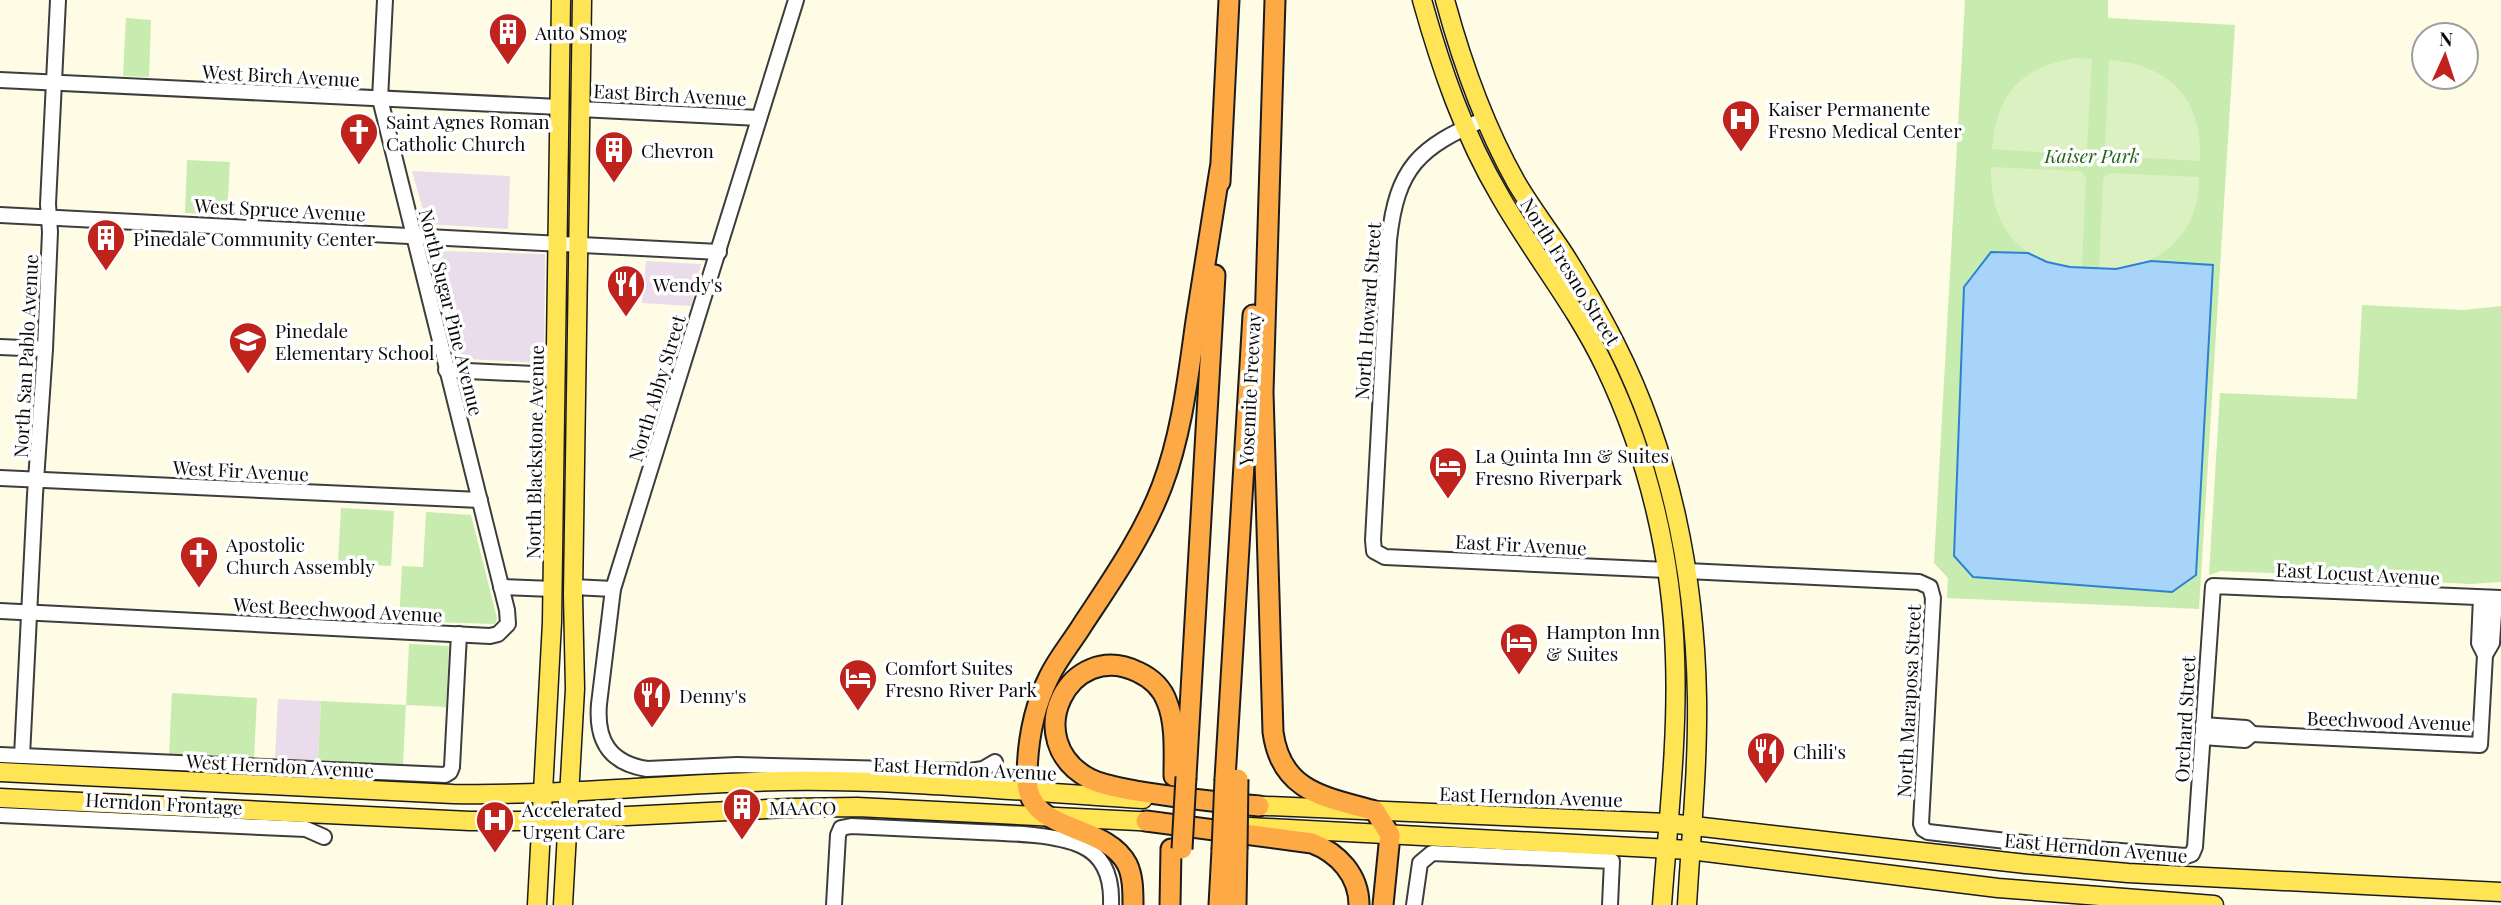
<svg xmlns="http://www.w3.org/2000/svg" width="2501" height="905" font-family="'Playfair Display',serif">
	<style>
		.industrial { fill: #eadcea }
		.green { fill: #c8ebaf }
		.pitch { fill: #dcf1c1 }
		.water { fill: #a8d4f9; stroke: #2b82d4; stroke-width: 2 }
		.lines { fill: none; stroke-linecap: round; stroke-linejoin: round }
		.minor-casing { stroke: #3d3d3d; stroke-width: 18 }
		.major-casing { stroke: #1b1b1b; stroke-width: 21 }
		.highway-casing { stroke: #1b1b1b; stroke-width: 23 }
		.minor { stroke: #fff; stroke-width: 14 }
		.major { stroke: #ffe556; stroke-width: 18 }
		.highway { stroke: #fdaa46; stroke-width: 19 }
		.highway-bridge-casing { stroke: #1b1b1b; stroke-width: 23; stroke-linecap: butt }
		.highway-bridge { stroke: #fdaa46; stroke-width: 19 }
		.labels { text-anchor: middle; dominant-baseline: central; stroke-width: 7; stroke-linejoin: round; paint-order: stroke }
		.poi-label { font-size: 19px; fill: #0a0a0a; stroke: #fff; text-anchor: start }
		.street-label { font-size: 19px; fill: #0a0a0a; stroke: #fff }
		.park-label { font-size: 19px; font-style: italic; fill: #216318; stroke: #fff }
	</style>
	<rect width="100%" height="100%" fill="#fffce6"/>
	<g class="industrial">
		<polygon points="412,171 510,176 508,229 427,224"/>
		<polygon points="441,251 545,254 544,363 467,359 460,357 435,259 436,253"/>
		<polygon points="646,261 701,264 691,306 642,303"/>
		<polygon points="278,699 321,701 318,761 275,759"/>
	</g>
	<g class="green">
		<polygon points="1965,0 2108,0 2108,18 2235,25 2199,609 1947,598 1948,578 1934,563"/>
		<polygon points="126,18 151,20 149,77 123,76"/>
		<polygon points="187,160 230,162 227,215 185,213"/>
		<polygon points="2362,305 2464,310 2501,306 2501,582 2470,584 2370,579 2368,577 2221,571 2209,575 2220,393 2357,399"/>
		<polygon points="341,508 394,511 391,566 338,563"/>
		<polygon points="426,512 471,515 497,618 495,624 399,621 402,566 423,567"/>
		<polygon points="409,644 449,646 446,707 406,705 403,765 318,761 321,701 406,705"/>
		<polygon points="172,693 257,698 254,758 169,754"/>
	</g>
	<g class="pitch">
		<path d="M2075,58l17,1 -5,90 -6,6 -89,-6c4,-54 28,-82 83,-91z"/>
		<path d="M2109,60c61,5 94,39 91,101l-90,-5 -5,-6z"/>
		<path d="M1991,167l89,4 6,6 -4,90c-63,-3 -92,-39 -91,-100z"/>
		<path d="M2110,173l89,4c1,59 -42,95 -100,91l4,-90z"/>
	</g>
	<polygon class="water" points="1991,252 2028,253 2047,262 2070,267 2116,269 2151,261 2213,265 2196,575 2172,592 1973,577 1954,556 1964,287"/>
	<g class="lines">
		<g class="minor-casing">
			<g id="minor">
				<path d="M796,0l-183,589 -14,115c-3,36 10,59 48,65l90,-4 233,6 13,-2 12,-7"/>
				<polyline points="0,80 559,107"/>
				<polyline points="580,109 759,118"/>
				<path d="M1485,119c-66,28 -88,48 -96,121l-16,300 1,11 11,6 282,13"/>
				<polyline points="0,215 719,252"/>
				<polyline points="0,347 45,349"/>
				<polyline points="446,370 556,375"/>
				<polyline points="0,478 480,500"/>
				<polyline points="1687,571 1919,582 1930,587 1933,598 1921,824 1923,829 1928,832 2042,845 2186,856 2192,854 2195,847 2213,586 2501,598"/>
				<polyline points="501,587 553,589"/>
				<polyline points="573,587 613,589"/>
				<polyline points="2481,598 2479,643 2485,655 2492,643 2495,599"/>
				<polyline points="0,611 490,636 498,634 508,624 507,610 380,99 385,0"/>
				<polyline points="2252,734 2480,745 2485,655"/>
				<polyline points="2202,737 2245,740 2252,734 2246,728 2203,725"/>
				<polyline points="0,755 445,775 450,772 452,767 459,634"/>
				<polyline points="22,756 35,495 45,349 50,232 48,204 58,0"/>
				<polyline points="0,815 306,829 324,837"/>
				<path d="M834,905l4,-70 3,-7 10,-2c43,2 86,4 129,6 29,1 76,2 102,14 24,11 30,35 29,59"/>
				<polyline points="1414,905 1420,863 1432,853 1612,861 1610,905"/>
			</g>
		</g>
		<g class="major-casing">
			<g id="major">
				<path d="M1422,0c19,68 42,135 78,196 33,58 76,110 105,171 43,90 67,190 70,290 3,82 -7,166 -13,248"/>
				<path d="M1445,0c17,63 39,125 71,182 15,26 34,50 50,75 18,29 35,58 50,88 55,109 79,232 81,353 1,69 -6,139 -10,207"/>
				<path d="M0,772l453,22c110,2 219,-11 329,-13 120,-2 241,11 361,18"/>
				<polyline points="0,798 470,821 525,821 789,808 857,807 1158,822"/>
				<polyline points="1244,805 1668,823 2026,864 2128,873 2501,892"/>
				<polyline points="1249,827 1690,850 1998,888 2214,905"/>
				<polyline points="537,905 552,622 561,0"/>
				<polyline points="563,905 575,689 573,595 582,0"/>
			</g>
		</g>
		<g class="highway-casing">
			<g id="highway">
				<path d="M1275,0l-12,392 10,340c8,60 52,65 102,79l15,24 -7,70"/>
				<polyline points="1220,182 1229,0"/>
				<path d="M1174,776c0,-24 2,-52 -7,-74 -5,-14 -16,-24 -29,-30 -69,-34 -120,69 -48,107 14,7 31,9 46,12 41,7 82,11 123,15"/>
				<polyline points="1186,777 1215,275"/>
				<polyline points="1225,779 1253,315"/>
				<path d="M1146,821l166,22c26,10 47,32 47,62"/>
				<path d="M1133,905c0,-14 0,-29 -6,-41 -22,-42 -99,-30 -100,-84 0,-35 6,-71 22,-103 9,-19 23,-35 34,-53 29,-44 60,-88 79,-138 20,-53 26,-109 34,-165 8,-51 16,-101 24,-152"/>
				<polyline points="1170,905 1171,849"/>
				<polyline points="1219,905 1222,850"/>
				<polyline points="1236,905 1237,849"/>
			</g>
		</g>
		<use href="#minor" class="minor"/>
		<use href="#major" class="major"/>
		<use href="#highway" class="highway"/>
		<g class="highway-bridge-casing">
			<g id="highway-bridge">
				<polyline points="1182,849 1186,777"/>
				<polyline points="1237,849 1238,779"/>
				<polyline points="1222,850 1225,779"/>
			</g>
		</g>
		<use href="#highway-bridge" class="highway-bridge"/>
	</g>
	<defs>
		<g id="building-pin" transform="scale(2.0125)"><path d="M0 17L-7.5 6A9.5 9.5 0 1 1 7.5 6Z" fill="#c0231c" stroke="#fff"/><path d="M-4-6H4V6H1V3H-1V6H-4ZM-2.5-4.3h1.7v1.8h-1.7ZM.8-4.3h1.7v1.8H.8ZM-2.5-1h1.7V.8h-1.7ZM.8-1h1.7V.8H.8Z" fill="#fff"/></g>
		<g id="hospital-pin" transform="scale(2.0125)"><path d="M0 17L-7.5 6A9.5 9.5 0 1 1 7.5 6Z" fill="#c0231c" stroke="#fff"/><path d="M-5-5h3v3.5h4V-5h3V5h-3V1.5h-4V5h-3Z" fill="#fff"/></g>
		<g id="church-pin" transform="scale(2.0125)"><path d="M0 17L-7.5 6A9.5 9.5 0 1 1 7.5 6Z" fill="#c0231c" stroke="#fff"/><path d="M-1.2-6h2.4v3.5h3.3v2.4h-3.3V6h-2.4V-.1h-3.3v-2.4h3.3Z" fill="#fff"/></g>
		<g id="restaurant-pin" transform="scale(2.0125)"><path d="M0 17L-7.5 6A9.5 9.5 0 1 1 7.5 6Z" fill="#c0231c" stroke="#fff"/><path d="M-5-6h1v4h1v-4h1v4h1v-4h1v5L-1.5 .5V6h-2V.5L-5-1ZM5-6V6H3V1.5H1.5Q1.5-4 5-6Z" fill="#fff"/></g>
		<g id="school-pin" transform="scale(2.0125)"><path d="M0 17L-7.5 6A9.5 9.5 0 1 1 7.5 6Z" fill="#c0231c" stroke="#fff"/><path d="M0-5L7-2L0 1L-7-2ZM-4 1L0 2.5L4 1V4Q0 6-4 4Z" fill="#fff"/></g>
		<g id="hotel-pin" transform="scale(2.0125)"><path d="M0 17L-7.5 6A9.5 9.5 0 1 1 7.5 6Z" fill="#c0231c" stroke="#fff"/><path d="M-6-4.5h1.5V1H6V5H4.5V3h-9V5H-6ZM-4 0a1.8 1.8 0 1 1 3.6 0ZM.5 0V-2.5h3Q6-2.5 6 0Z" fill="#fff"/></g>
	</defs>
	<g fill-rule="evenodd">
		<use href="#building-pin" x="508" y="32"/>
		<use href="#hospital-pin" x="1741" y="119"/>
		<use href="#church-pin" x="359" y="132"/>
		<use href="#building-pin" x="614" y="150"/>
		<use href="#building-pin" x="106" y="238"/>
		<use href="#restaurant-pin" x="626" y="284"/>
		<use href="#school-pin" x="248" y="341"/>
		<use href="#hotel-pin" x="1448" y="466"/>
		<use href="#church-pin" x="199" y="555"/>
		<use href="#hotel-pin" x="1519" y="642"/>
		<use href="#hotel-pin" x="858" y="678"/>
		<use href="#restaurant-pin" x="652" y="695"/>
		<use href="#restaurant-pin" x="1766" y="751"/>
		<use href="#building-pin" x="742" y="807"/>
		<use href="#hospital-pin" x="495" y="820"/>
	</g>
	<g class="labels">
		<g class="poi-label">
			<text x="535" y="32">Auto Smog</text>
			<text x="1768" y="108">Kaiser Permanente<tspan x="1768" dy="22">Fresno Medical Center</tspan></text>
			<text x="386" y="121">Saint Agnes Roman<tspan x="386" dy="22">Catholic Church</tspan></text>
			<text x="641" y="150">Chevron</text>
			<text x="133" y="238">Pinedale Community Center</text>
			<text x="653" y="284">Wendy's</text>
			<text x="275" y="330">Pinedale<tspan x="275" dy="22">Elementary School</tspan></text>
			<text x="1475" y="455">La Quinta Inn &amp; Suites<tspan x="1475" dy="22">Fresno Riverpark</tspan></text>
			<text x="226" y="544">Apostolic<tspan x="226" dy="22">Church Assembly</tspan></text>
			<text x="1546" y="631">Hampton Inn<tspan x="1546" dy="22">&amp; Suites</tspan></text>
			<text x="885" y="667">Comfort Suites<tspan x="885" dy="22">Fresno River Park</tspan></text>
			<text x="679" y="695">Denny's</text>
			<text x="1793" y="751">Chili's</text>
			<text x="769" y="807">MAACO</text>
			<text x="522" y="809">Accelerated<tspan x="522" dy="22">Urgent Care</tspan></text>
		</g>
		<g class="street-label">
			<text transform="translate(281 75) rotate(3)">West Birch Avenue</text>
			<text transform="translate(670 94) rotate(3)">East Birch Avenue</text>
			<text transform="translate(280 209) rotate(3)">West Spruce Avenue</text>
			<text transform="translate(1571 271) rotate(58)">North Fresno Street</text>
			<text transform="translate(1367 311) rotate(-86)">North Howard Street</text>
			<text transform="translate(452 312) rotate(76)">North Sugar Pine Avenue</text>
			<text transform="translate(25 356) rotate(-87)">North San Pablo Avenue</text>
			<text transform="translate(656 388) rotate(-73)">North Abby Street</text>
			<text transform="translate(1249 389) rotate(-87)">Yosemite Freeway</text>
			<text transform="translate(534 452) rotate(-89)">North Blackstone Avenue</text>
			<text transform="translate(241 470) rotate(3)">West Fir Avenue</text>
			<text transform="translate(1521 544) rotate(3)">East Fir Avenue</text>
			<text transform="translate(2358 573) rotate(3)">East Locust Avenue</text>
			<text transform="translate(338 609) rotate(3)">West Beechwood Avenue</text>
			<text transform="translate(1908 701) rotate(-87)">North Maraposa Street</text>
			<text transform="translate(2184 719) rotate(-87)">Orchard Street</text>
			<text transform="translate(2389 720) rotate(2)">Beechwood Avenue</text>
			<text transform="translate(280 765) rotate(3)">West Herndon Avenue</text>
			<text transform="translate(965 768) rotate(3)">East Herndon Avenue</text>
			<text transform="translate(1531 796) rotate(2)">East Herndon Avenue</text>
			<text transform="translate(164 803) rotate(3)">Herndon Frontage</text>
			<text transform="translate(2096 847) rotate(5)">East Herndon Avenue</text>
		</g>
		<g class="park-label">
			<text x="2092" y="155">Kaiser Park</text>
		</g>
	</g>
	<g transform="translate(2445 56) rotate(3)"><circle r="33" fill="#ffffff" stroke="#9d9d9d" stroke-width="2"/>
	<path d="M0-5L12 26L0 18L-12 26Z" fill="#c0231c"/>
	<text y="-10" font-size="19" font-weight="bold" text-anchor="middle" fill="#0a0a0a">N</text>
	</g>
</svg>
